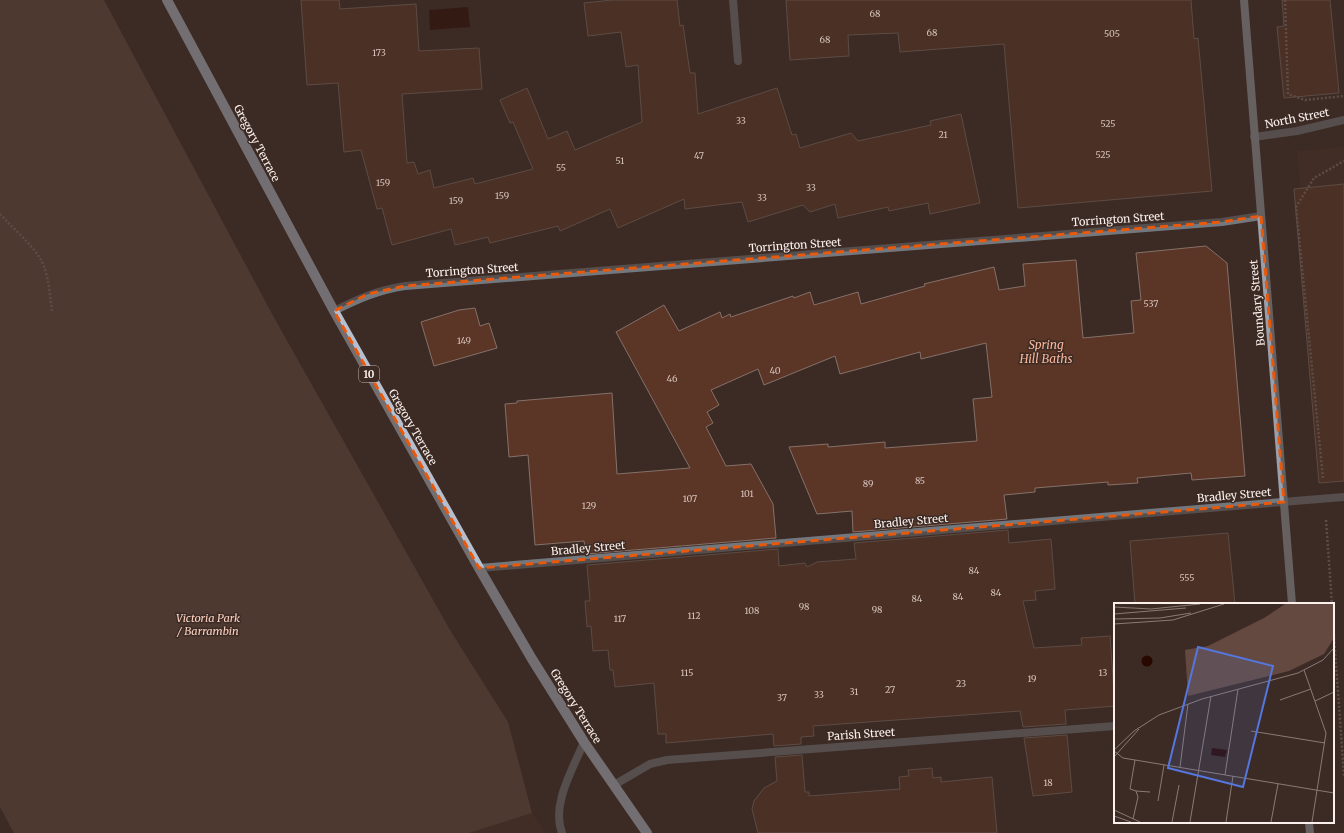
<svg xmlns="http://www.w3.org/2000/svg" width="1344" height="833" font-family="Merriweather,serif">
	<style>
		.built { fill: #483027 }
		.green { fill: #63493f }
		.water { fill: #290800 }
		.building { fill: #5b3526; stroke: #857169 }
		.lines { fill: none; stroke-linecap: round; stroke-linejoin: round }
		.path { stroke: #83746e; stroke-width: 2.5; stroke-dasharray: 2 2; stroke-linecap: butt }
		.service { stroke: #73787f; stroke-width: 8 }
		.minor { stroke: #73787f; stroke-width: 8 }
		.secondary { stroke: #99a0ac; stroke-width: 8 }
		.primary { stroke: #b7bfcf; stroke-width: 10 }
		.marked { fill: none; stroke: #e8590c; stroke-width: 3; stroke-dasharray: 8 5; stroke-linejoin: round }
		.labels { text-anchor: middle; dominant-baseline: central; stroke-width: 3; stroke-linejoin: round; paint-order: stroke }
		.number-label { font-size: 9px; fill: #d4c1ba }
		.shield { fill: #3c2b25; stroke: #c2b5b0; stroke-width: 1 }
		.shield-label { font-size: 10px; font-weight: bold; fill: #fcf0ec }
		.street-label { font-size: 11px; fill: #fcf0ec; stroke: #3c2b25 }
		.park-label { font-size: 11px; font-style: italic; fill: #fcd1c0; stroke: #3c2b25 }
		.water-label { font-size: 12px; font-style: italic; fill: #f9b499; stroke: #3c2b25 }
		.inset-road { fill: none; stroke: #897a75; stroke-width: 1 }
		.view { fill: #5576dd; fill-opacity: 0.15; stroke: #5576dd; stroke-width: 2 }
		.inset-edge { fill: none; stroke: #fcf0ec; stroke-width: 2 }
	</style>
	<rect width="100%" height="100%" fill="#3c2b25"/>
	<g class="built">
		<polygon points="1344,147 1344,460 1330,461 1297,151"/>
		<polygon points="532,813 545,833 469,833"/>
	</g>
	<polygon class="green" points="0,0 104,0 272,314 450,630 508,722 532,813 469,833 14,833 0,807"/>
	<polygon class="water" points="468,7 470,27 430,30 429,10"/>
	<g class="building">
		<polygon points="301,0 339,0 340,9 416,4 419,51 479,48 482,89 402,94 407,163 414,162 418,174 430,170 434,188 473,178 475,184 533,169 513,122 510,123 500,100 527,88 548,139 567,131 575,150 642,122 638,65 626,67 621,32 588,36 584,3 612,0 677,0 680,26 683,25 690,73 695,73 698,114 777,88 792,135 796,134 800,148 851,133 858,141 931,125 930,121 961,114 980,203 930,214 928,203 889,211 888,207 838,218 835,204 810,212 803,205 748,222 742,202 685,209 684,199 618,228 610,209 560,231 558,226 490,243 488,237 455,245 451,229 392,245 382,208 377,209 361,150 344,152 338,83 307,85"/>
		<polygon points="786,0 1191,0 1194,39 1198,38 1212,191 1018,208 1004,44 900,52 898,33 848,35 849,56 790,60"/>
		<polygon points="1282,0 1330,0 1339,93 1284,98 1277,27 1284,26"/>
		<polygon points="1344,184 1344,481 1319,483 1294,189"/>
		<polygon points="1206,246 1227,263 1245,476 1192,480 1191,473 1137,478 1138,483 1108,485 1108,482 1035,488 1035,492 1004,495 1007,519 853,532 852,511 817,514 789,447 828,444 828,447 885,442 885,448 977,441 973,399 992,397 986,343 921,359 920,352 840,374 835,356 764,385 758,369 711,390 719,405 707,412 713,423 706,427 726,466 751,464 773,504 776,538 586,554 584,541 535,545 528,455 509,457 505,404 517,403 517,401 612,393 617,474 690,468 616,332 664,305 679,331 720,312 722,318 730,314 731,317 793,296 794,298 810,292 814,305 858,292 861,304 925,286 924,284 994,267 999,290 1025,286 1023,264 1076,260 1083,338 1134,333 1131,301 1141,300 1136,253"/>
		<polygon points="475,308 480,326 489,323 497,348 434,366 421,322 459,310"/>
		<polygon points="1008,530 1009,543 1051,539 1055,589 1035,591 1036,600 1023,601 1034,648 1082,645 1081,638 1110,636 1115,706 1065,710 1066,724 1023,727 1020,711 813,726 814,736 801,737 801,744 774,746 773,734 666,743 666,734 658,734 654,683 615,687 613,670 610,670 608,650 593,651 591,626 587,627 585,601 590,601 587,565 778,549 779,566 805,563 807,567 817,562 856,559 854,543"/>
		<polygon points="1228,533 1235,604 1135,604 1130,541"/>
		<polygon points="1067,735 1072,792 1033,796 1024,738"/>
		<polygon points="802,755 805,792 809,792 809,796 900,789 899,777 909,776 908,770 932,768 933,778 941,777 941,782 992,777 997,833 758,833 752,809 754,801 764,788 777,781 775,757"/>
	</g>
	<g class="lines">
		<g class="path">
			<polyline points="1285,0 1288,94 1305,100 1344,96"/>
			<path d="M0,214c14,16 34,31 43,50 6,14 7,32 9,47"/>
			<polyline points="1323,478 1296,207 1314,178 1344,161"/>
			<polyline points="1326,520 1332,604"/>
			<polyline points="1333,622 1344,776"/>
		</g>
		<path class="service" d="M562,833c-11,-29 11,-64 22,-91"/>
		<g class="minor">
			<polyline points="733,0 738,61"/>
			<polyline points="1254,137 1297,131 1344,120"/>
			<path d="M334,311c24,-12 44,-21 71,-25l817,-64 39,-6"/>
			<polyline points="479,568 1344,497"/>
			<polyline points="614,785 650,764 667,760 1115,726"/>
		</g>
		<g class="secondary">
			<polyline points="1244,0 1292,604"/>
			<polyline points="1309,822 1310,833"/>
		</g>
		<polyline class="primary" points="167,0 334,311 479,568 532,659 584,742 647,833"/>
	</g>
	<path d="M0 0H1344V833H0ZM1261,216l23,286 -805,66 -145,-257 34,-17 37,-8 817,-64z" fill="#3c2b25" fill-opacity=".55" fill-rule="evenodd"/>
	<path class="marked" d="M1261,216l23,286 -805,66 -145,-257 34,-17 37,-8 817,-64z"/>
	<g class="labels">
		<g class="number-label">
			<text x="875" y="13">68</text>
			<text x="932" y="32">68</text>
			<text x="1112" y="33">505</text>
			<text x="825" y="39">68</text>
			<text x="379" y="52">173</text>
			<text x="741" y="120">33</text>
			<text x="1108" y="123">525</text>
			<text x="943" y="134">21</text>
			<text x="1103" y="154">525</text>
			<text x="699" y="155">47</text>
			<text x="620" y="160">51</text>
			<text x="561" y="167">55</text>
			<text x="383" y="182">159</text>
			<text x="811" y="187">33</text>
			<text x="502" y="195">159</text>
			<text x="762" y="197">33</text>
			<text x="456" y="200">159</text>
			<text x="1151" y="303">537</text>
			<text x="464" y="340">149</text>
			<text x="775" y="370">40</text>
			<text x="672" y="378">46</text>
			<text x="920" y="480">85</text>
			<text x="868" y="483">89</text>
			<text x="747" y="493">101</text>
			<text x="690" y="498">107</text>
			<text x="589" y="505">129</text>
			<text x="974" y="570">84</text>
			<text x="1187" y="577">555</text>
			<text x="996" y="592">84</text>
			<text x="958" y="596">84</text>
			<text x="917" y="598">84</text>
			<text x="804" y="606">98</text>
			<text x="877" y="609">98</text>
			<text x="752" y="610">108</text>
			<text x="694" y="615">112</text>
			<text x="620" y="618">117</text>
			<text x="687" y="672">115</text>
			<text x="1103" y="672">13</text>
			<text x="1032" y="678">19</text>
			<text x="961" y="683">23</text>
			<text x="890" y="689">27</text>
			<text x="854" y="691">31</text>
			<text x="819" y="694">33</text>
			<text x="782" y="697">37</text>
			<text x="1048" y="782">18</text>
		</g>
		<rect class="shield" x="359" y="366" width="20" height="16" rx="3"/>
		<g class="shield-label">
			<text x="369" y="374">10</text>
		</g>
		<g class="street-label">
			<text transform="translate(1297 118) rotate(-11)">North Street</text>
			<text transform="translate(257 143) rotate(62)">Gregory Terrace</text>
			<text transform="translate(1118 219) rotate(-4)">Torrington Street</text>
			<text transform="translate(795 245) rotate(-4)">Torrington Street</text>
			<text transform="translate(472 270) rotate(-4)">Torrington Street</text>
			<text transform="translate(1257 303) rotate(-95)">Boundary Street</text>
			<text transform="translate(413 427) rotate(60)">Gregory Terrace</text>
			<text transform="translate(1234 495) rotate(-5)">Bradley Street</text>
			<text transform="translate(911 521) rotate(-5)">Bradley Street</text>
			<text transform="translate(588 548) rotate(-5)">Bradley Street</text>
			<text transform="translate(576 706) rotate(58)">Gregory Terrace</text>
			<text transform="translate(861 734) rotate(-4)">Parish Street</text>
		</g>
		<g class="park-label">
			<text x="208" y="618">Victoria Park<tspan x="208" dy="13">/ Barrambin</tspan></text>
		</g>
		<g class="water-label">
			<text x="1046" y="344">Spring<tspan x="1046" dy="14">Hill Baths</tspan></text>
		</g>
	</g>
	<g transform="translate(1114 603)">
		<rect width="220" height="220" fill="#3c2b25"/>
		<path d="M171,1h49v34l-10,16 -35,17 -101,25 -3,-46 23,-4 56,-28z" fill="#63493f"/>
		<path d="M27.5 58a5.5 5.5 0 1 1 11 0a5.5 5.5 0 1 1-11 0ZM98,145l15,2 -2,7 -14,-2z" fill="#290800"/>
		<path class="inset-road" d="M0,4l37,2 49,-5M0,11l72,-6M0,16l46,-1 31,-5M0,21l59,-4 51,-16M190,67l22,63 -14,89M166,97l31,-11M201,98l19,-9M137,128l74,12M0,147l20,-19 25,-16 43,-16 96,-26 25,-13 11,-12M0,148l9,7 211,35M0,154l25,-28M66,164l8,-63M111,172l13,-86M22,188l14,1M44,198l6,-36M0,207l26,12M0,213l17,6M19,216l5,-22 -2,-6 -6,-2 5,-29M58,219l7,-37M76,219l21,-126M112,219l7,-46M157,219l7,-38"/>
		<path class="view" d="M84,44l75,19 -30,121 -75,-19z"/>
		<rect width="220" height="220" class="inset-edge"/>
	</g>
</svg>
